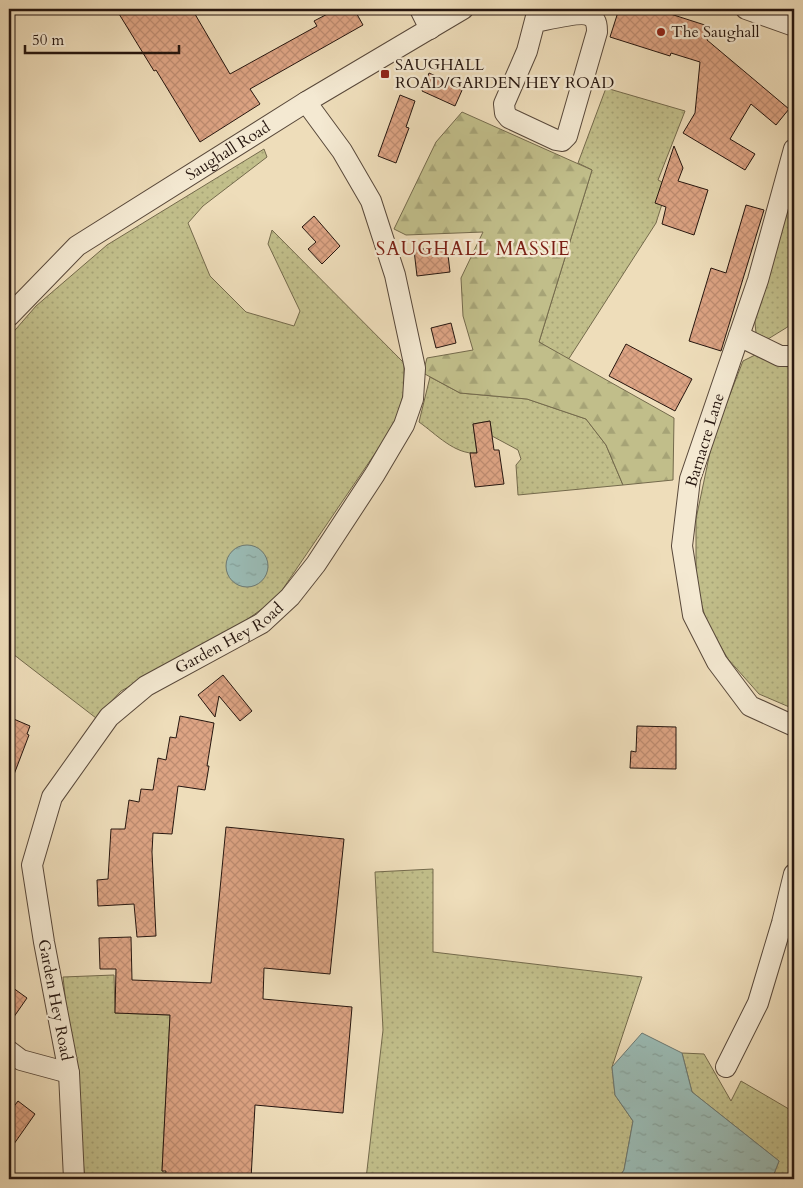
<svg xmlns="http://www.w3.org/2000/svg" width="803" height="1188" font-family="Cardo,serif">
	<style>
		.grass { fill: url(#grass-dots); stroke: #746a4c }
		.forest { fill: url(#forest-firs); stroke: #746a4c }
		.water { fill: url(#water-ripples); stroke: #6c7973 }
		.building { fill: url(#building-cross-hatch); stroke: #26160f }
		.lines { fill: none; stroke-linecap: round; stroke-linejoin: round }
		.minor-casing { stroke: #58483a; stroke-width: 22 }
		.minor { stroke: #f4e9d2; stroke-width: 20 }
		.poi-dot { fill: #8f2418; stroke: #f4e9d2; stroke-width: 2 }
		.labels { text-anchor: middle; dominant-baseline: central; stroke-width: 4.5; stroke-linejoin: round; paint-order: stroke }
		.poi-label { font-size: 16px; fill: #26160f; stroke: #f4e9d2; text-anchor: start }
		.street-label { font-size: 16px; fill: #26160f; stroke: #f4e9d2 }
		.quarter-label { font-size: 19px; letter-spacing: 1px; fill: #7a1f14; stroke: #f4e9d2 }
	</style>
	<defs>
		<pattern id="grass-dots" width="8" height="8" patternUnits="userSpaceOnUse" patternTransform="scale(1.25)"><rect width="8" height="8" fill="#c1be8a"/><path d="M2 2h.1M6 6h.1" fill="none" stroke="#a6a376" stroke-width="1.8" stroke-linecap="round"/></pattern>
		<pattern id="forest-firs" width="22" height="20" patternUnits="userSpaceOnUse" patternTransform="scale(1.25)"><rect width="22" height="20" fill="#c1be8a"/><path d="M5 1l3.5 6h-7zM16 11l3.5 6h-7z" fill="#a6a376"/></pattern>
		<pattern id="water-ripples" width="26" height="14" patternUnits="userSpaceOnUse" patternTransform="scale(1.25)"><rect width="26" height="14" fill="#9abbb5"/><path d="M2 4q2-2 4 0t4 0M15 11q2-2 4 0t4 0" fill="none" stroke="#85a09a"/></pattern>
		<pattern id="building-cross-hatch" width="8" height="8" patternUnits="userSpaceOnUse" patternTransform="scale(1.25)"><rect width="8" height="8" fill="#dda484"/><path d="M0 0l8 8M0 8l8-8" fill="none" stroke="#be8c71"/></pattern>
	</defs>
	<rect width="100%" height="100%" fill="#eeddba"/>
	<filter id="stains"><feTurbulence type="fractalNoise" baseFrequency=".004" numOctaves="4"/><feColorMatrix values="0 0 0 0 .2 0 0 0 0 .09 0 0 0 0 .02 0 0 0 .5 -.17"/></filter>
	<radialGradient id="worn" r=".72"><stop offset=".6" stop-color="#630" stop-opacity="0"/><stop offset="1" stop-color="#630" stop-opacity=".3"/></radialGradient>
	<g class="grass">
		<polygon points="606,88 685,111 658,180 668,185 656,223 568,360 539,342 592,170 578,163"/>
		<polygon points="264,149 267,157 203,206 188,223 210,276 246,312 294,326 300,311 268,244 272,230 404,363 404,392 395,424 276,599 235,628 121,691 96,718 9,651 9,337 36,306 107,245"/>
		<polygon points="794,191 794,323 768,339 756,333 754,313"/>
		<polygon points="759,353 794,363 794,709 759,694 728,659 707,623 696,586 696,519 713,438 743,361"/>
		<path d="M430,377l30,16 67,6 59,20 20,26 17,40 -105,10 -2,-30 5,-6 -3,-9 -26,-14 -2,-15 -17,3 4,29c-22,2 -41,-19 -58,-31z"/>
		<polygon points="433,869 433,952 642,977 612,1067 615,1095 633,1121 624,1170 618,1179 366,1179 383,1030 375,872"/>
		<polygon points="114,975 115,1013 170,1015 162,1171 165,1173 165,1179 85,1179 63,977"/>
		<polygon points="682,1053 704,1054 731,1101 741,1081 794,1112 794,1179 772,1179 779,1161 692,1092"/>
	</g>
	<polygon class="forest" points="462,112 592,170 539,342 674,418 673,480 623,485 606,445 586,419 527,399 460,393 423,373 427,358 473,350 463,316 461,278 483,232 406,235 394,229 436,142"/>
	<g class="water">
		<circle cx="247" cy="566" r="21"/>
		<polygon points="642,1033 682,1053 692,1092 779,1161 772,1179 618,1179 624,1170 633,1121 615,1095 612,1067"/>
	</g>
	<g class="building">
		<polygon points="116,9 192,9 230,74 317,26 314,21 337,9 354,9 363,25 250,89 260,104 200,142 156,70 154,71"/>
		<polygon points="619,9 655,9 711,27 707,40 789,109 776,125 751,104 730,139 755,154 745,170 683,133 695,113 700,62 671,53 670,56 610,37"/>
		<polygon points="429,73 463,88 455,106 422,91"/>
		<polygon points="400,95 415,101 406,127 409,128 396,163 378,156"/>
		<polygon points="674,146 683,168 678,181 708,190 694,235 662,224 666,207 655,203"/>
		<polygon points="746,205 764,210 721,351 689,341 711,268 726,273"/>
		<polygon points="314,216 340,246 322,264 308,249 316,242 302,227"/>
		<polygon points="447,246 450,272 417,276 414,250"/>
		<polygon points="451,323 456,343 436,348 431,328"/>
		<polygon points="626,344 692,379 675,411 609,376"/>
		<polygon points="490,421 494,450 499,450 504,484 475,487 470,453 477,453 473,424"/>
		<polygon points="223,675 252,711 240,721 219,696 215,717 198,695"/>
		<polygon points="180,716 214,723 207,766 209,766 205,790 178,786 172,834 153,833 152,852 156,936 137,937 134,904 98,906 97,880 108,879 111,829 125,829 129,800 139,802 141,789 153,790 158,758 166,760 170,737 176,738"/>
		<polygon points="9,717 30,726 27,734 29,735 10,785"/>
		<polygon points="637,726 676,727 676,769 630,768 631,751 636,752"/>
		<polygon points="226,827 344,839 330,974 264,968 263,999 352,1007 343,1113 255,1105 251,1179 165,1179 166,1171 162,1171 170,1015 115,1013 116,969 100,969 99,938 131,937 132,980 211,983"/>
		<polygon points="9,985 27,998 9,1024"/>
		<polygon points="18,1101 35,1114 9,1151 9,1113"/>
	</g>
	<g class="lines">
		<g class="minor-casing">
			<g id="minor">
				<polyline points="420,9 430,29"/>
				<polyline points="746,9 794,26"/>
				<path d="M535,22c12,-2 48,-12 57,-5 5,4 5,10 5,15l-28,97 -2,7 -5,5 -6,-1 -47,-22 -4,-5 -1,-9 23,-53 11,-42"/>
				<polyline points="794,149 758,280 690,479 682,546 693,615 717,662 750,706 794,726"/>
				<path id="s1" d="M9,316l68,-70 229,-144 157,-93"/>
				<polyline points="739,336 780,356 794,356"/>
				<polyline points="9,1051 21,1060 69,1073"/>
				<polyline points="726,1067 758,1003 782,923 794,874"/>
				<path id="s2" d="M74,1179l-5,-106 -25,-131 -12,-77 20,-68 57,-80 37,-31 116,-63 28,-26 26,-33 59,-90 29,-49 9,-26 2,-31 -20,-93 -24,-74 -29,-50 -36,-49"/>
			</g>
		</g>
		<use href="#minor" class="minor"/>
	</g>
	<g class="poi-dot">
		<circle cx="661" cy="32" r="5"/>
		<rect x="380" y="69" width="10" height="10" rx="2.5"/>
	</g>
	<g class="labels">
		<g class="poi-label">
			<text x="671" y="32">The Saughall</text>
			<text x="395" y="65">SAUGHALL<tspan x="395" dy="18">ROAD/GARDEN HEY ROAD</tspan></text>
		</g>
		<g class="street-label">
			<text stroke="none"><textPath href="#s1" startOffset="276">Saughall Road</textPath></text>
			<text transform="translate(705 440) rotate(-73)">Barnacre Lane</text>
			<text stroke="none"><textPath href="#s2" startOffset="631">Garden Hey Road</textPath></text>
			<text transform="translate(55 1000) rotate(79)">Garden Hey Road</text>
		</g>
		<g class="quarter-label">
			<text x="473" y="249">SAUGHALL MASSIE</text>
		</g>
	</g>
	<rect width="803" height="1188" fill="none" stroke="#eeddba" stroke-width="30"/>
	<rect x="10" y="10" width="783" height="1168" fill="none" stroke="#26160f" stroke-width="2.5"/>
	<rect x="15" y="15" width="773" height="1158" fill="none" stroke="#26160f"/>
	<path d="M25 45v8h154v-8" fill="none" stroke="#26160f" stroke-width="2.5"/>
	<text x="32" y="45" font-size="15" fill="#26160f" stroke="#f4e9d2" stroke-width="4" paint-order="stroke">50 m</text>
	<rect width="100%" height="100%" filter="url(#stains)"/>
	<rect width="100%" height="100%" fill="url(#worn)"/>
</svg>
